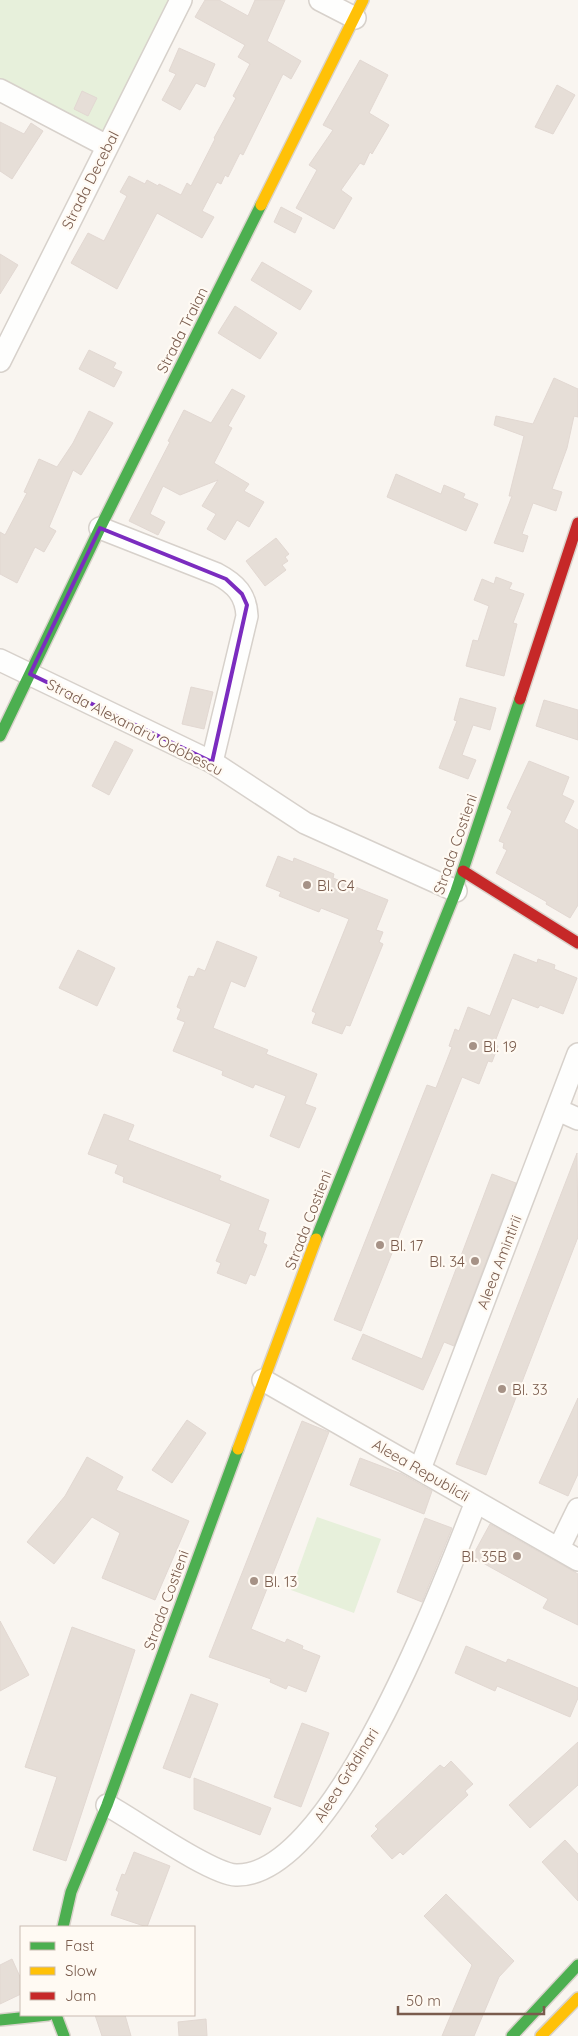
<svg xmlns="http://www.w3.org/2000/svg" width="578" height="2036" font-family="Quicksand,sans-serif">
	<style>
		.green { fill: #e7f0db }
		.building { fill: #e6ded7; stroke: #e2d8d2 }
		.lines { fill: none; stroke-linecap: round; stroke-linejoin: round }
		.street-casing { stroke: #d7d1cb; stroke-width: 24 }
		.fast-casing { stroke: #d9d2cb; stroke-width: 14 }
		.slow-casing { stroke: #d9d2cb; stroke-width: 14 }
		.jam-casing { stroke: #d9d2cb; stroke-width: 14 }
		.street { stroke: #fefefd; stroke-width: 21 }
		.fast { stroke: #4caf50; stroke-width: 11 }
		.slow { stroke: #ffc107; stroke-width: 11 }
		.jam { stroke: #c62828; stroke-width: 11 }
		.marked { fill: none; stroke: #7b2cbf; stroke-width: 4; stroke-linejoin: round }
		.poi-dot { fill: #a69286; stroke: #fffaf3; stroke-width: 2 }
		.labels { text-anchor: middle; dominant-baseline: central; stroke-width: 4.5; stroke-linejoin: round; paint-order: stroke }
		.street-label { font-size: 15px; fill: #7a5c4d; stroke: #fffaf3 }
		.poi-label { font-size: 15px; fill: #7a5c4d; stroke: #fffaf3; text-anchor: start }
	</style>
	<rect width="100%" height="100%" fill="#f9f5f0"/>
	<g class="green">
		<polygon points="0,0 177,0 106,140 0,85"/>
		<polygon points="317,1517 381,1539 354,1613 291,1590"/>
	</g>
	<g class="building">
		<polygon points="205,0 219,0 248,16 255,0 285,0 267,41 301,61 291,79 283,74 243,155 240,153 228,177 225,175 221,184 217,182 202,211 214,217 202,238 157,213 117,289 71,263 88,233 104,241 127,196 120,192 129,176 145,184 147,180 158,186 159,184 181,195 187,183 191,186 215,139 214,138 236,98 233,96 250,64 238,57 245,45 195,17"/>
		<polygon points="179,48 215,64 205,87 196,83 180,110 162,100 176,74 169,71"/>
		<polygon points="360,60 388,75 369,113 389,125 372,154 370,152 364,165 360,163 341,190 352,198 334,229 296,208 317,170 309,165 333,130 323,125"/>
		<polygon points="557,85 575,95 553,134 535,127"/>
		<polygon points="82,91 97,98 88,116 74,109"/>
		<polygon points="0,122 24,134 31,123 43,131 12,179 0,171"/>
		<polygon points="281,207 302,218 295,233 274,222"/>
		<polygon points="0,254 18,265 0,294"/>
		<polygon points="262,262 312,291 300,310 251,280"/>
		<polygon points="235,306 277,333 260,359 218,333"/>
		<polygon points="89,350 116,363 113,368 122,372 114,387 79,369"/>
		<polygon points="554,378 578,389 578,417 574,416 567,448 552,489 562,492 556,511 533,503 522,534 528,536 523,552 494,543 512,496 509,496 524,436 494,425 496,416 533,424"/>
		<polygon points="232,389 245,396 228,426 232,428 214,463 249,484 244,491 264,502 249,527 237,520 225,540 207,529 216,514 202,506 218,480 180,495 163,486 150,514 165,522 158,535 129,521 170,442 168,441 184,410 211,423"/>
		<polygon points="89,411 113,423 81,475 73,470 49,527 56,531 44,552 35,547 17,583 0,574 0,532 5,535 27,493 24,492 39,459 57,467 73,443"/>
		<polygon points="396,474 441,494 444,485 465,494 463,498 478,504 466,531 387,497"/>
		<polygon points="276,538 289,554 285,557 288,561 282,565 286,570 265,586 246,561"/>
		<polygon points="496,577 512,583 509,589 524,594 513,623 517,624 504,676 466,666 473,640 478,641 489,606 474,600 482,579 494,584"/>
		<polygon points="191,687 213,692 204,729 182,724"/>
		<polygon points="460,698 496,708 490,730 473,725 462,755 476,760 468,779 439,768 457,721 454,720"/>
		<polygon points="544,700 578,710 578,740 536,726"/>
		<polygon points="115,741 133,750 109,795 92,786"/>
		<polygon points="529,761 569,777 562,795 574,801 564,822 578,830 578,905 570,918 546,904 547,902 496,873 507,850 503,848 504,843 499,841 512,811 507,808"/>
		<polygon points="278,856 293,862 294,858 334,874 333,878 388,900 376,930 383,932 379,942 383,944 350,1026 346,1025 342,1034 312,1023 316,1013 312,1011 349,919 321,908 319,912 279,896 281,892 266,886"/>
		<polygon points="217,941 257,957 245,987 231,981 213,1028 268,1050 266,1054 317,1074 305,1104 316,1108 299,1148 270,1136 286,1096 255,1084 253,1088 222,1075 223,1071 173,1051 185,1022 177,1019 181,1009 177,1007 189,976 194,977 198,968 205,971"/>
		<polygon points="78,950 115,968 97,1006 59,988"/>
		<polygon points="514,954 537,963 538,959 555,965 554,969 577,978 563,1014 540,1005 538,1008 512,998 494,1044 498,1046 492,1062 488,1061 479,1084 462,1077 361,1331 334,1320 427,1085 436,1088 452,1047 449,1046 455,1029 459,1031 468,1007 490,1016"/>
		<polygon points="104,1114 134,1125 128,1140 221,1176 219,1180 269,1200 258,1230 266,1233 263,1243 267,1245 255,1276 250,1274 246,1284 217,1273 221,1263 216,1261 231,1224 123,1182 124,1177 115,1173 118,1165 88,1154"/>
		<polygon points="577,1153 578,1237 486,1475 456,1464"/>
		<polygon points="492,1174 516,1183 454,1346 444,1342 423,1390 352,1359 363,1334 422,1359"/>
		<polygon points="578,1398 578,1474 568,1496 539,1483"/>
		<polygon points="187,1420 206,1433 172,1483 152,1470"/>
		<polygon points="302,1421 329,1432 251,1629 285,1643 287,1639 303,1646 302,1649 320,1656 306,1692 288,1685 286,1689 270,1682 271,1679 209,1657"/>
		<polygon points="87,1457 123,1477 116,1490 189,1521 155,1600 102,1578 120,1533 92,1517 54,1564 27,1542 65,1496"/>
		<polygon points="360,1458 402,1474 432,1491 424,1514 350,1485"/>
		<polygon points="425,1518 452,1528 422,1602 397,1592"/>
		<polygon points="490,1524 578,1574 578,1625 543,1608 548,1599 472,1557"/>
		<polygon points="0,1621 29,1675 0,1691"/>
		<polygon points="72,1627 135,1650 66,1861 33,1850 57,1777 25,1767"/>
		<polygon points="466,1646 506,1663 508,1659 578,1688 578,1698 570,1717 497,1686 495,1691 455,1673"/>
		<polygon points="191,1694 218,1704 190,1778 163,1768"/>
		<polygon points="302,1723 329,1733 301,1807 274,1797"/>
		<polygon points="578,1742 578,1785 530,1828 509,1805"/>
		<polygon points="451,1761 473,1784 465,1791 468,1795 403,1855 400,1852 392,1859 371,1836 378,1829 375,1826 440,1765 444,1768"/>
		<polygon points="194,1778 271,1808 260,1835 194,1809"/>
		<polygon points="565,1840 578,1854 578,1901 542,1862"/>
		<polygon points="134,1852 170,1866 147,1927 111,1915 119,1892 116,1890 122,1874 125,1875"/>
		<polygon points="446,1894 514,1961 499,1977 474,2036 442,2036 472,1965 424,1916"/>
		<polygon points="12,1959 21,1979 21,1994 0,2004 0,1965"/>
		<polygon points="95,2015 125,2015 131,2036 102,2036"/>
		<polygon points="206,2019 207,2036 179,2036 178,2022"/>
	</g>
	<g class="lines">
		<g class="street-casing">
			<g id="street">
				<polyline points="320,0 355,18"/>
				<polyline points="0,90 107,146"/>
				<polyline points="0,361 181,0"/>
				<path d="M100,528l117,46c19,10 29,21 30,42l-35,146"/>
				<polyline points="0,660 212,762 305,823 456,891"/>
				<polyline points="558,1110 578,1119"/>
				<polyline points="263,1380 578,1560"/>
				<polyline points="420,1469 578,1054"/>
				<polyline points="559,1548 578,1509"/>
				<path d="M107,1805c27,15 104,69 129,70 99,3 208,-294 240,-373"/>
			</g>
		</g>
		<g class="fast-casing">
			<g id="fast">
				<polyline points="0,736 100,528 261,205"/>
				<polyline points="316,1239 456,891 520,699"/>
				<polyline points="63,1927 71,1892 107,1805 238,1449"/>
				<polyline points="56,2015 64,2036"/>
				<polyline points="0,2020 48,2015"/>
				<polyline points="512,2036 578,1965"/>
			</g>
		</g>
		<g class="slow-casing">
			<g id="slow">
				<polyline points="261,205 363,0"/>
				<polyline points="238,1449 316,1239"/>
				<polyline points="541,2036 578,1998"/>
			</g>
		</g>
		<g class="jam-casing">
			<g id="jam">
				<polyline points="520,699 578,523"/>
				<polyline points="463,871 578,943"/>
			</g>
		</g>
		<use href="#street" class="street"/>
		<use href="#fast" class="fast"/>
		<use href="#slow" class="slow"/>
		<use href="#jam" class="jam"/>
	</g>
	<path class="marked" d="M100,528l126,51 16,15 5,11 -35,157 -182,-88z"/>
	<g class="poi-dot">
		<circle cx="307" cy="885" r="5"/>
		<circle cx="473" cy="1046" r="5"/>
		<circle cx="380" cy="1245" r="5"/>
		<circle cx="475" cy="1261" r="5"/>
		<circle cx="502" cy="1389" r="5"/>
		<circle cx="517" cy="1556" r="5"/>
		<circle cx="254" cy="1581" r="5"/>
	</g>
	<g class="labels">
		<g class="street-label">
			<text transform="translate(90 180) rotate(-63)">Strada Decebal</text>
			<text transform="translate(182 330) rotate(-63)">Strada Traian</text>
			<text transform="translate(135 727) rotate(27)">Strada Alexandru Odobescu</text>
			<text transform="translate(455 844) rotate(-71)">Strada Costieni</text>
			<text transform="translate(308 1220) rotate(-69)">Strada Costieni</text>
			<text transform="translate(499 1262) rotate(-69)">Aleea Amintirii</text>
			<text transform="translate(421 1470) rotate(30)">Aleea Republicii</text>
			<text transform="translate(166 1600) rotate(-70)">Strada Costieni</text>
			<text transform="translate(346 1775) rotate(-58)">Aleea Grădinari</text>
		</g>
		<g class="poi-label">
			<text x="317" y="885">Bl. C4</text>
			<text x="483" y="1046">Bl. 19</text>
			<text x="390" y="1245">Bl. 17</text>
			<text x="465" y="1261" text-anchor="end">Bl. 34</text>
			<text x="512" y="1389">Bl. 33</text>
			<text x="507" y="1556" text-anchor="end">Bl. 35B</text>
			<text x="264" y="1581">Bl. 13</text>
		</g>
	</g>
	<rect x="20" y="1926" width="175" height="90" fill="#fffaf3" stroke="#cabbb1"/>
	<rect x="30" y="1942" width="25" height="8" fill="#4caf50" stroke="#cabbb1"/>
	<text x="65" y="1951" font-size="15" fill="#7a5c4d">Fast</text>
	<rect x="30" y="1967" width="25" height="8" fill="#ffc107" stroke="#cabbb1"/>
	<text x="65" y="1976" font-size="15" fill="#7a5c4d">Slow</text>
	<rect x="30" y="1992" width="25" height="8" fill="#c62828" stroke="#cabbb1"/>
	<text x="65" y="2001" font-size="15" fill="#7a5c4d">Jam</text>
	<path d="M398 2006v8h146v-8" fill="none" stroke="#7a5c4d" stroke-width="2.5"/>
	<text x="406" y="2006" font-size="15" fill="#7a5c4d" stroke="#fffaf3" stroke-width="4" paint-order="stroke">50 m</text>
</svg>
